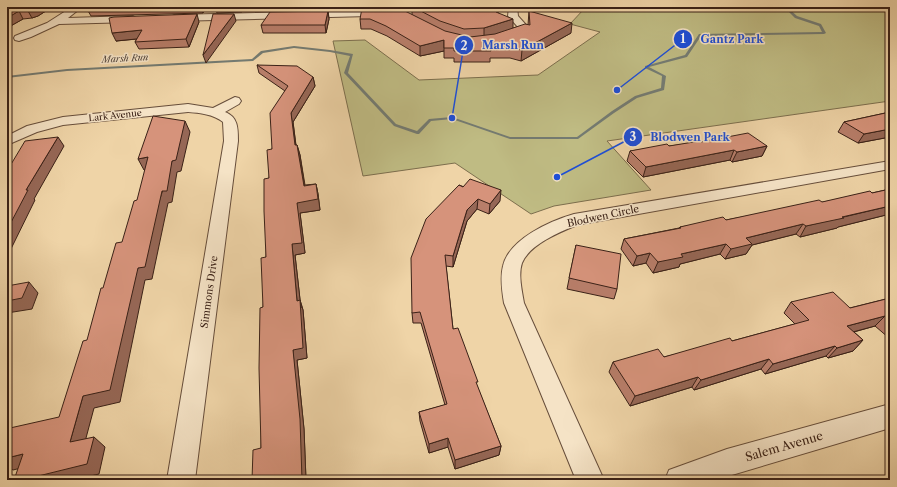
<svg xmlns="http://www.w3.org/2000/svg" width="897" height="487" font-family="'Libre Caslon Text',serif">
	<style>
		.green { fill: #bfbb83; stroke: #7c6e4d }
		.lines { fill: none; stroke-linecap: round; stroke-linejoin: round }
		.stream { fill: #747b72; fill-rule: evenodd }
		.minor-casing { stroke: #674e3b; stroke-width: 2 }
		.minor { fill: #f5e3c6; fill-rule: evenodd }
		.wall { fill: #b87e6a; stroke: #3a2117 }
		.shaded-wall { fill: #966756; stroke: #3a2117 }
		.building { fill: #d6937b; stroke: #3a2117 }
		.labels { text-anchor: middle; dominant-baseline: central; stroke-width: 3; stroke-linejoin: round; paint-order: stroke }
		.far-water-label { font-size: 9px; font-style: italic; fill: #52463d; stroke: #f5e3c6 }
		.far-street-label { font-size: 9px; fill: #3a2117; stroke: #f5e3c6 }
		.street-label { font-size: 10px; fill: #3a2117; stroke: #f5e3c6 }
		.near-street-label { font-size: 12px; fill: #3a2117; stroke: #f5e3c6 }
		.leader { fill: none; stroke: #1d4ed8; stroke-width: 1.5 }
		.callout-dot { fill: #1d4ed8; stroke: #f5e3c6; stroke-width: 1.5 }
		.mark-label { font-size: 12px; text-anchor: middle; font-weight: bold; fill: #fff }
		.callout-label { font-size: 11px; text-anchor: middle; font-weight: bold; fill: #1d4ed8; stroke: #f5e3c6; stroke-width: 3; stroke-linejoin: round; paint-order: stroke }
	</style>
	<rect width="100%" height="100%" fill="#efd4a7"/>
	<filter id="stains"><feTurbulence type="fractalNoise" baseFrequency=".005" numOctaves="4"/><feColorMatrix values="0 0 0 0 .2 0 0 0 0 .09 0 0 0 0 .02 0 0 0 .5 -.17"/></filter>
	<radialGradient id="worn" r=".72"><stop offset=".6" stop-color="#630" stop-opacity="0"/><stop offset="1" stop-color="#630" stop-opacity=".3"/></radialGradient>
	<polygon class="green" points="582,7 890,7 890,101 607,141 651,190 554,206 531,214 455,163 363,176 333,41 365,40 419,80 538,75 600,32 570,24 584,9"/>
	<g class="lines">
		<polygon class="stream" points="784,7 787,7 797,16 821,24 826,33 824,34 701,36 687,57 649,67 666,76 664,90 637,98 614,113 578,139 510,139 452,119 431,121 419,134 417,134 394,126 345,74 344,73 350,56 330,52 294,48 263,53 253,61 67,71 7,78 7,76 67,69 252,59 261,51 294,46 330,50 353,54 348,73 396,124 417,131 429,119 452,117 510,137 577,137 612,111 635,96 661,88 662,76 645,68 645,66 685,55 699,34 822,32 819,26 795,18"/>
		<g class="minor-casing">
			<g id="minor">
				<polygon points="72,7 82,7 68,18 133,16 138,19 133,22 59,24 31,37 19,41 15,40 14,38 15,36 47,23"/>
				<polygon points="391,7 403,7 395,12 369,16 174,21 169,18 174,15 369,10"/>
				<polygon points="509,7 517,7 518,16 527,26 523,33 503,41 498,38 499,36 516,29 517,26 508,16"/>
				<path d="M235,97l4,1 2,3 -2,3 -14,8c13,5 13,16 13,29l-43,339h-28l57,-339 -1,-19c-10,-8 -23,-9 -35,-10l-125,13 -26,7 -30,13v-9l20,-10 36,-9 125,-13 25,4z"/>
				<path d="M890,161v8l-313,56c-17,7 -47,19 -55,38 -4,12 0,28 2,40l80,177h-28l-72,-177c-2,-12 -4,-25 -1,-37 6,-27 47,-45 71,-52z"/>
				<polygon points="890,404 890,428 715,480 665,480 669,470 727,449"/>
			</g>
		</g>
		<use href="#minor" class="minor"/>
	</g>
	<g class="wall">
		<polygon points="7,7 52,7 38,16 32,18 23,19 7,28"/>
		<polygon points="90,7 205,7 203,13 91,16 87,9"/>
		<polygon points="215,7 274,7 245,8 242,12 217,13"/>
		<polygon points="277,7 332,7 331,10 277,11"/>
		<polygon points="390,7 390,10 412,15 412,7 498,7 498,13 513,28 528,25 529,11 571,33 521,61 510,58 490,58 490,62 454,62 454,58 444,58 444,51 420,56 387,36 371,29 361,29 360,19"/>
		<polygon points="328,11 329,19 326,33 263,33 261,25"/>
		<polygon points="199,22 189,47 139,49 135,42 137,39 116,41"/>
		<polygon points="257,65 313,77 315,86 293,122 296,145 297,145 300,155 305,185 316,184 318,194 320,210 300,213 305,253 295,255 300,300 303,310 307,358 297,360 304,429 306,480 252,480 261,448 263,307 266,257 269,178 272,149 285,91 259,73"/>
		<polygon points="890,112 890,137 858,143 838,132 844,122"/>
		<polygon points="701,142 767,146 762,156 732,162 730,160 643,177 627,161 630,151"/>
		<polygon points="459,185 500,201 489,214 477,209 467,221 453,267 446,266 453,329 477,386 501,446 499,455 455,469 448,447 429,453 420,421 419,412 445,405 421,323 413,323 412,313"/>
		<polygon points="890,189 890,214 838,227 837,228 800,237 796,234 752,245 746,254 725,259 720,254 680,264 679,267 653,273 646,263 633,266 621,249 624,239 679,228 680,227 726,220 872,193"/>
		<polygon points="576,245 617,289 614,299 567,289"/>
		<polygon points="890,298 890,338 889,338 875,326 854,332 863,340 853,351 828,358 826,356 765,374 761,369 694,390 692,387 630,406 609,372 613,362 664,357 732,341 795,324 784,313 791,302 850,308"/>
	</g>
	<g class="shaded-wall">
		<polygon points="37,7 52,7 38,16 32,18 28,11"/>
		<polygon points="201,7 205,7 203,13"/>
		<polygon points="241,7 245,7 242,12"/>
		<polygon points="497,7 498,7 498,12 495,22 496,12"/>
		<polygon points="19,11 23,19 7,28 7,18"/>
		<polygon points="328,11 329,19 326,33 325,25"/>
		<polygon points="197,14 199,22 189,47 186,39"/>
		<polygon points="234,14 236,21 206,63 203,55"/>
		<polygon points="513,19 513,29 484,38 484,28"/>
		<polygon points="572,23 571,33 521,61 522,50"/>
		<polygon points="142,30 146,38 116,41 112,33"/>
		<polygon points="444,40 444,51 420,56 420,46"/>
		<polygon points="313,77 315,86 293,122 297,155 295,145 291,113"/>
		<polygon points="185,121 190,132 181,171 177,172 172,202 168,203 152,279 145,280 120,402 94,408 82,453 70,442 83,396 138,268 172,161"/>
		<polygon points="890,129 890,137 858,143 864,134"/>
		<polygon points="58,137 64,146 34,199 35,200 7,257 7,230 26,190"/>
		<polygon points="297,145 300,155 306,196 304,186"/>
		<polygon points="767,146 762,156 732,162 737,152"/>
		<polygon points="734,150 730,160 643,177 646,167"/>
		<polygon points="148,157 153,169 144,170 138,159"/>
		<polygon points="316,184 318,194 320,210 300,213 305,253 295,255 301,308 300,300 303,310 307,358 297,360 304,429 306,480 302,480 293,350 297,301 292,244 297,203"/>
		<polygon points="501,190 500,201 489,214 490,204"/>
		<polygon points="478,199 477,209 467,221 453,267 453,256 467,210"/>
		<polygon points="890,206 890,214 838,227 837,228 800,237 806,226"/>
		<polygon points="803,224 796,234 752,245 746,254 725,259 731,249 746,238"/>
		<polygon points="726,244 720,254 680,264 679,267 653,273 658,262 681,254"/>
		<polygon points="650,253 646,263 633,266 637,256"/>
		<polygon points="7,260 9,263 7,267"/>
		<polygon points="29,282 38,293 32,309 7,313 7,301"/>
		<polygon points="885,316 875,326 838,336 847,326"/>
		<polygon points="863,340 853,351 828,358 837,348"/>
		<polygon points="835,346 826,356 765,374 773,364"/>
		<polygon points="769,359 761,369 694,390 701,380"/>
		<polygon points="698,377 692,387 630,406 635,396"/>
		<polygon points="94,437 105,447 99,474 74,480 22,480"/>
		<polygon points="448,438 448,447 429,453 429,444"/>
		<polygon points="501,446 499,455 455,469 455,460"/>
		<polygon points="23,454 37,464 13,470 7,466 7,458"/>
	</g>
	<g class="building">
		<polygon points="7,7 37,7 28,11 19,11 7,18"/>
		<polygon points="90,7 157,7 87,9"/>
		<polygon points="372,7 390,7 389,10 399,8 445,31 470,37 495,34 525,24 530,25 529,11 572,23 522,50 511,47 490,47 491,51 454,51 454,48 444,48 444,40 420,46 386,26 370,19 360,19 362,8"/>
		<polygon points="413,7 497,7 496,12 513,19 484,28 464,29 440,21"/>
		<polygon points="328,11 325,25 261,25 270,12"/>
		<polygon points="197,14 186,39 135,42 142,30 112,33 109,18 114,17"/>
		<polygon points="213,14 234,14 203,55"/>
		<polygon points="257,65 297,66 313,77 291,113 295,145 297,145 304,186 316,184 318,199 297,203 302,243 292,244 297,301 300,300 303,348 293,350 300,419 302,480 252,480 253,450 261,448 259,368 260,308 263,307 261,258 266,257 264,211 264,179 269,178 267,150 272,149 270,113 288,86"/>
		<polygon points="890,112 890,129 864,134 844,122"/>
		<polygon points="153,116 185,121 176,160 172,161 167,191 162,191 145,267 138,268 110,390 83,396 70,442 94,437 87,464 22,480 14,480 23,454 7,458 7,436 10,428 59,417 83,341 87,340 101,288 103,288 116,243 122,242 134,201 137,200 148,157 138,159"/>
		<polygon points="748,133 767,146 737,152 734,150 646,167 630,151 667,144 669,146 700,141 701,142"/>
		<polygon points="58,137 26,190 28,190 7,230 7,171 25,141"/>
		<polygon points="470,179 501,190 490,204 478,199 467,210 453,256 445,255 453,329 458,328 478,382 476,382 501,446 455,460 448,438 429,444 419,412 447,404 420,312 412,313 411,258 426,219 459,185 463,187"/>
		<polygon points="890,189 890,206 842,217 844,218 806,226 803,224 746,238 752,244 731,249 726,244 681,254 683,257 658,262 650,253 637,256 624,239 681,228 680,227 723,217 726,220 819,200 822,202 870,191 872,193"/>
		<polygon points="576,245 621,254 617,289 569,278"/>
		<polygon points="29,282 22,298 7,301 7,286"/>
		<polygon points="833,292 850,308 890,298 890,320 885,316 847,326 863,340 837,348 835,346 773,364 769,359 701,380 698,377 635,396 613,362 658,349 664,357 730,338 732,341 809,320 791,302"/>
	</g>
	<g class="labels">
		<g class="far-water-label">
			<text transform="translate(125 58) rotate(-3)">Marsh Run</text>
		</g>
		<g class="far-street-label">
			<text transform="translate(115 115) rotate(-6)">Lark Avenue</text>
		</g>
		<g class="street-label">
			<text transform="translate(603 216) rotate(-12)">Blodwen Circle</text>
			<text transform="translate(209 292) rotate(-82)">Simmons Drive</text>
		</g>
		<g class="near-street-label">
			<text transform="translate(784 446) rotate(-16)">Salem Avenue</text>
		</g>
	</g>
	<path class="leader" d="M617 90L683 39M452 118L464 45M557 177L633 137"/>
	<g class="callout-dot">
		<circle cx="617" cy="90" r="4"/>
		<circle cx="452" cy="118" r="4"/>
		<circle cx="557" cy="177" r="4"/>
		<circle cx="683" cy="39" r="10"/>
		<circle cx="464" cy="45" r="10"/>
		<circle cx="633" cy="137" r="10"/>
	</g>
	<g class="mark-label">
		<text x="683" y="43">1</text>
		<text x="464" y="50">2</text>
		<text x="633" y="141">3</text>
	</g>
	<g class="callout-label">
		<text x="732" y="43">Gantz Park</text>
		<text x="513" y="49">Marsh Run</text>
		<text x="690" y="141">Blodwen Park</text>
	</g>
	<rect width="897" height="487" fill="none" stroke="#efd4a7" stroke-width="24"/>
	<rect x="8" y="8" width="881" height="471" fill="none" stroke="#3a2117" stroke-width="2"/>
	<rect x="12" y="12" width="873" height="463" fill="none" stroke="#3a2117"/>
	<rect width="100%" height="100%" filter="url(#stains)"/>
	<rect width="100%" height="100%" fill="url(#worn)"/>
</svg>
